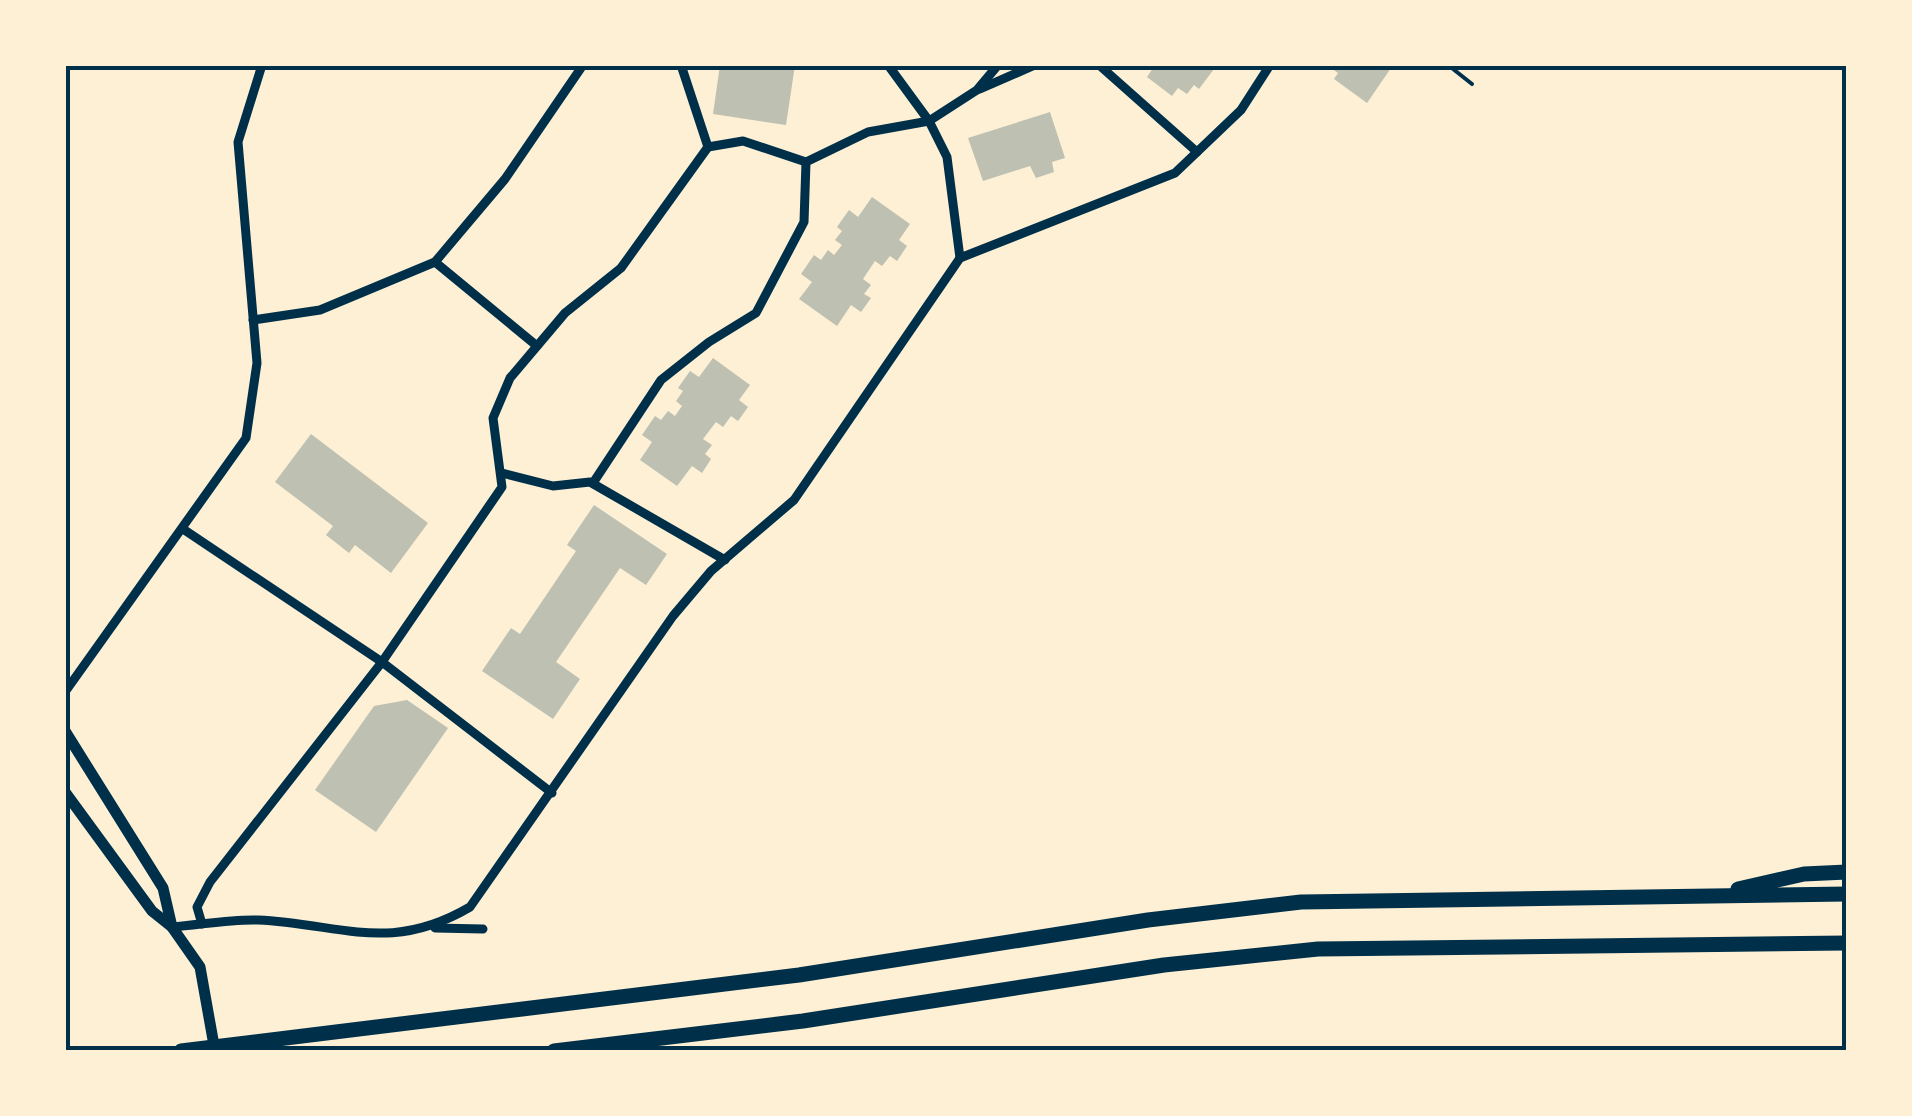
<svg xmlns="http://www.w3.org/2000/svg" width="1912" height="1116" font-family="Lora,serif">
	<style>
		.building { fill: #bec0b2 }
		.lines { fill: none; stroke-linecap: round; stroke-linejoin: round }
		.service { stroke: #003049; stroke-width: 4 }
		.minor { stroke: #003049; stroke-width: 9 }
		.tertiary { stroke: #003049; stroke-width: 11 }
		.motorway { stroke: #003049; stroke-width: 15 }
		.neatline { fill: none; stroke: #003049; stroke-width: 4 }
	</style>
	<rect width="100%" height="100%" fill="#fdf0d5"/>
	<g class="building">
		<polygon points="720,65 795,65 786,125 713,114"/>
		<polygon points="1149,65 1217,65 1199,89 1194,85 1187,94 1178,88 1172,96 1147,77 1153,68"/>
		<polygon points="1327,65 1393,65 1367,103 1334,79 1338,73"/>
		<polygon points="1050,112 1065,158 1052,162 1054,172 1036,178 1030,166 983,181 968,138"/>
		<polygon points="872,197 910,224 899,240 907,246 897,261 890,256 882,266 875,261 863,279 871,285 864,294 871,298 861,312 851,305 837,326 799,299 812,282 801,274 814,255 821,260 828,250 834,255 842,245 835,240 842,231 837,227 849,210 858,217"/>
		<polygon points="713,358 750,385 739,400 748,407 738,421 731,416 723,427 716,422 703,439 712,445 705,454 711,459 702,473 692,466 677,486 640,460 652,442 642,435 655,416 661,420 668,411 675,416 682,406 676,401 683,391 678,388 690,371 699,377"/>
		<polygon points="311,434 428,523 391,573 355,545 349,553 326,535 333,526 275,482"/>
		<polygon points="594,505 667,554 646,585 620,568 556,662 580,679 553,719 482,671 511,628 520,634 576,551 567,545"/>
		<polygon points="407,700 448,728 376,832 315,790 374,706"/>
	</g>
	<g class="lines">
		<polyline class="service" points="1448,65 1472,84"/>
		<g class="minor">
			<polyline points="888,65 929,121 947,157 960,258"/>
			<polyline points="1099,65 1197,152"/>
			<polyline points="980,89 1035,65"/>
			<polyline points="708,147 743,141 806,162"/>
			<polyline points="435,262 537,346"/>
			<polyline points="253,320 320,310 435,262 505,179 583,65"/>
			<polyline points="502,473 553,486 590,482 725,560"/>
			<polyline points="593,483 661,380 709,342 756,313 804,222 806,162 868,132 929,121 977,90 998,65"/>
			<polyline points="183,529 382,662 552,793"/>
			<polyline points="65,692 246,438 257,363 238,142 262,65"/>
			<polyline points="202,924 197,907 210,882 382,662 502,487 493,418 510,378 565,313 621,268 708,147 681,65"/>
			<path d="M172,927c28,-2 58,-8 86,-7 84,4 132,34 212,-13l203,-291 38,-45 83,-71 166,-242 215,-85 66,-63 29,-45"/>
			<polyline points="435,928 483,929"/>
		</g>
		<g class="tertiary">
			<polyline points="65,731 163,888 172,927"/>
			<polyline points="65,792 152,911 172,927 200,967 215,1051"/>
		</g>
		<g class="motorway">
			<polyline points="1738,889 1804,874 1847,872"/>
			<polyline points="181,1051 799,975 1148,920 1301,902 1847,894"/>
			<polyline points="554,1051 803,1021 1164,965 1318,949 1847,943"/>
		</g>
	</g>
	<rect width="1912" height="1116" fill="none" stroke="#fdf0d5" stroke-width="135"/>
	<rect x="68" y="68" width="1776" height="980" class="neatline"/>
</svg>
